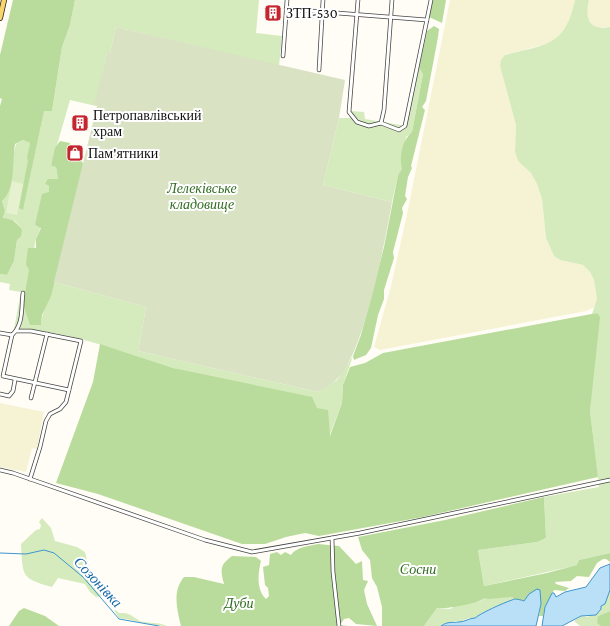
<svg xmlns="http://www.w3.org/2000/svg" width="610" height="626" font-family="'Crimson Pro',serif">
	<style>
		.farmland { fill: #f6f3d4 }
		.green { fill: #d5ebbd }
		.forest { fill: #b9dc9c }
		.cemetery { fill: #d9e3c4 }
		.pitch { fill: #e6f2cf }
		.water { fill: #b9e0f7; stroke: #3f96cf }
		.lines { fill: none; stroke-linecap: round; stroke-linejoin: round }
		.stream { stroke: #3f96cf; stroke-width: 1 }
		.minor-casing { stroke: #444; stroke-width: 4.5 }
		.primary-casing { stroke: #222; stroke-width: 6 }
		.minor { stroke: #fff; stroke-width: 3 }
		.primary { stroke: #f9d66b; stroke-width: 4.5 }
		.labels { text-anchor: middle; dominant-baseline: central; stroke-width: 4; stroke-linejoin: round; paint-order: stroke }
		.poi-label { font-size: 14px; fill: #111; stroke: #fff; text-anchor: start }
		.park-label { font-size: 14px; font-style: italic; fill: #2f6b1f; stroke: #fff }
		.water-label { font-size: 15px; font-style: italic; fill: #1768a6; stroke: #fff }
	</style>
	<rect width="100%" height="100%" fill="#fffdf5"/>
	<g class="farmland">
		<polygon points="450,0 575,0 572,18 562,34 553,42 505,55 500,66 516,125 515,152 518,161 531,173 537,184 542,199 546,238 554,256 560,260 583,265 590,272 594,280 597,299 595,307 586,311 380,350 374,347 391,286 406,219"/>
		<polygon points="589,0 610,0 610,27 596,27 591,24 588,19 587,11"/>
		<polygon points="0,403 44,412 37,449 32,448 26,472 0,467"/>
	</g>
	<g class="green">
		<path d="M75,0h184l-3,33 26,3 -3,30 -163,-39 -6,26h-3l-12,52 1,1 -26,-6 -19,66 5,1 2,12 -13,5 4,2v6l-14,33 6,2 -5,12 -13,65 18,21c1,-16 10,-28 13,-43l92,25 -8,44 180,41 19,-12 16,-24 -10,29 -1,18 -13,34 -12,-29c-48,-14 -96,-26 -144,-40 -52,-16 -104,-38 -159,-39l7,-37 -12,-2 1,-6 -10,-2v-8l7,1 7,-14 3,-21 5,-11 -8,-9 -11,-1 2,-8 -3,-10 14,-57 7,-4 7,3 -7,66 21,-99 8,1 10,-64 8,-22z"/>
		<path d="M575,0h14c-4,18 -1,31 21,27v526l-31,7 -1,5 -94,21 -6,-36 59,-8 9,-4 -2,-41 55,-10 -9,-76 7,-98 -5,1 5,-15 -3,-19 -4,-8 -7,-7 -23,-5 -6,-4 -8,-18 -4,-39 -5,-15 -6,-11 -13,-12 -3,-9 1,-27 -16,-59 1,-6 4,-5c41,-11 60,-8 70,-55z"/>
		<polygon points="419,68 423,74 412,132 406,137 402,169 398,175 392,202 323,185 339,118 350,118 351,111 364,112 365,119 406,126"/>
		<path d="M42,518l9,10 4,13 22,6 8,5c3,14 8,26 15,38 4,7 12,10 13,18l6,5c15,-1 15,8 26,9 9,2 13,0 22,4 -17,0 -31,-6 -48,-8l-10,-17 -6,-5 -7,1 -6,-5 -5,-8 -27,-6 -6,9c-32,-9 -29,-11 -31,-43l15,-14 4,-1 1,-4 -2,-3z"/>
		<polygon points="610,590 610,611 598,616 601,626 580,626 574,621 581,616 588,617 601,606"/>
		<path d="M512,597l2,2c-7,3 -34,15 -39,19h-6l-9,4 -5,-1 -14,5h-17l13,-18 13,1 9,-5 21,-3 5,-3z"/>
	</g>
	<g class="forest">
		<path d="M13,0h62l-5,25 -8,22 -10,64h-8l-21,99 -4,-2 9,-48 -1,-2 3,-15 -7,-3 -8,4c-3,17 1,45 -13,57l3,10 -2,7 10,2 9,9 -1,7 -4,4 -3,21 -7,14 -7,-1v-168l2,-7 -2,-1v-43z"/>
		<polygon points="433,0 446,0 442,23 429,17"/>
		<path d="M434,26l5,3 -1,8 -12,64 -4,6 3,3 -14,56 1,2 -4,9 -3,19 2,3 -5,9 1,5 -10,39 1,6 -10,32v9l-6,16 -7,33 -5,7 -12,5 -1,-4 8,-21 23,-88 14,-72 4,-6c-3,-12 0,-29 10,-37l11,-58 -4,-6 8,-37z"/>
		<polygon points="60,141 70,143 67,155 80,159 84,165 51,296 42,315 41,325 30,325 23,304 29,270 26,264 28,248 36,248 36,239 41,228 35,225 42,194 49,192 49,186 45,184 48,179 58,179 56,167 51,166 55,148"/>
		<polygon points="597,313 600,317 590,411 598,477 423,517 319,536 305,533 286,537 265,544 242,544 98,494 56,483 93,382 100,344 173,368 312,397 317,408 328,410 330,436 342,403 343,385 350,367 365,363 383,353"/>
		<path d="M544,497l2,41 -9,4 -59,8 6,36 63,-13 30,-8 2,-5 31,-7v9l-4,-3h-3l-6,4 -8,14 -12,-1 -6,5 -16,1 1,2 13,4 -4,3 -11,-1 -9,17 -2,9h-4l2,-12 -1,-14 -11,4 -5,7 -10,-2 -2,-2 -24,2 -3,-1c-9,6 -37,11 -48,10l-13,18h-42v-19l-5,-20 -5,-9 -2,-18 -8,-10 -4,-13 87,-17z"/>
		<path d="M318,544l21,2 17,18 6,-3 1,19 5,1 -4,9 3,14 10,22 -21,-2 -7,-6 -5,1 -4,6 8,1h-167c-4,-16 -9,-35 3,-49h10l30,7c-4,-15 -4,-19 8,-28l24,1 5,4c-3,12 -5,29 5,38l3,-3 -1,-8 -3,-3 -2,-18 6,-2 1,-11 7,-2 4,3 4,-3 6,3c5,-8 18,-9 27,-11z"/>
		<polygon points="24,608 45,616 59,626 9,626 19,611"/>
		<polygon points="610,611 610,626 601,626 597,623 598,616"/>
	</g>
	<path class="cemetery" d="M116,27l229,53 -6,38 -16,67 69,17c-7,39 -28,154 -56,178 -5,5 -12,8 -18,12l-180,-41 8,-44 -92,-25 43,-176 -3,-1 13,-52h3z"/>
	<polygon class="pitch" points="12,181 23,184 17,215 6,213"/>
	<g class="water">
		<polygon points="610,564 610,590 605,604 601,606 601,609 596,615 581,616 562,626 542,626 545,607 552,593 554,593 556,597 565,592 586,587 600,568"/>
		<path d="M537,589l3,1 1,14 -5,22h-95c7,-5 11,-3 18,-4 6,0 10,-4 16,-4 6,-5 28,-15 37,-18 3,-2 9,0 12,1l5,-7z"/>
	</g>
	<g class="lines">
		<polyline class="stream" points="0,553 26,554 44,550 54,553 83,577 119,619 159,626"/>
		<g class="minor-casing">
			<g id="minor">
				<polyline points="358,0 349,112 357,122 369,126 381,123 399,130 405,126 431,0"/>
				<polyline points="286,9 427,20"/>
				<polyline points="283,56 287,0"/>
				<polyline points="319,70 323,0"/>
				<polyline points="381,123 384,110 392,0"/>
				<path d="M23,293c-2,15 1,31 -11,42l-9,41 66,14"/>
				<polyline points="17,331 31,331 81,341 66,402 60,409 50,414 46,421 40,447 30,479"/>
				<polyline points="0,333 12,335"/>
				<polyline points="0,394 9,396 13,391 15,380"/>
				<polyline points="31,398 47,334"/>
				<polyline points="0,470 13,473 205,540 252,552 360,533 610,480"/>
				<polyline points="332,538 333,572 339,626"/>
			</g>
		</g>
		<g class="primary-casing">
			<polyline id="primary" points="0,18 4,0"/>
		</g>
		<use href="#minor" class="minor"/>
		<use href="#primary" class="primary"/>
	</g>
	<defs>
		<g id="building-square" transform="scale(0.9)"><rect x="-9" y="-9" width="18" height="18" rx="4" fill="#c4262e" stroke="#fff"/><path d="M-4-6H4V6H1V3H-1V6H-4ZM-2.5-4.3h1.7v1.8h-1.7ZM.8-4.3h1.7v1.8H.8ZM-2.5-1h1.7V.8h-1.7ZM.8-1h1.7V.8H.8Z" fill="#fff"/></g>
		<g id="shop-square" transform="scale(0.9)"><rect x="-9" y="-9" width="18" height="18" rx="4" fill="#c4262e" stroke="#fff"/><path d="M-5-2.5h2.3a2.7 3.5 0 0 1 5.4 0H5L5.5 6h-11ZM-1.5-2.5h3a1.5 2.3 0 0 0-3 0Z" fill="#fff"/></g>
	</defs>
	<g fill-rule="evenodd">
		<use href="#building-square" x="273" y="13"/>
		<use href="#building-square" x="80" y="123"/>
		<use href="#shop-square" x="75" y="153"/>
	</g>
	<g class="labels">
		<g class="poi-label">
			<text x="286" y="13">ЗТП-530</text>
			<text x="93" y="115">Петропавлівський<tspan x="93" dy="16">храм</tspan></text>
			<text x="88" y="153">Пам'ятники</text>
		</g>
		<g class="park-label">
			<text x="202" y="188">Лелеківське<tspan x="202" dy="16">кладовище</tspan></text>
			<text x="418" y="569">Сосни</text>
			<text x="239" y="603">Дуби</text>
		</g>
		<g class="water-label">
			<text transform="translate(98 582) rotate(47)">Созонівка</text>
		</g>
	</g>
</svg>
